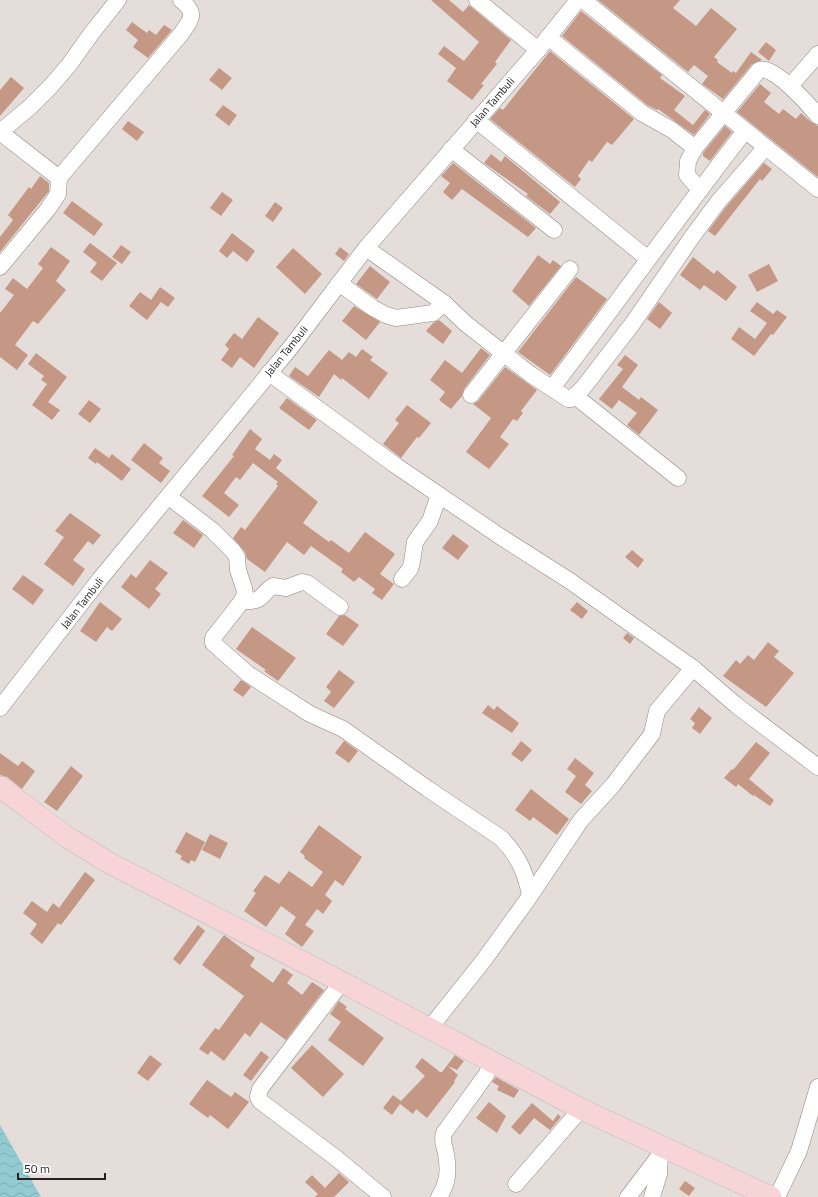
<svg xmlns="http://www.w3.org/2000/svg" width="818" height="1197" font-family="'Titillium Web',sans-serif">
	<style>
		.water { fill: url(#water-waves) }
		.building { fill: #c49885 }
		.lines { fill: none; stroke-linecap: round; stroke-linejoin: round }
		.minor-casing { stroke: #8c8582; stroke-width: 17 }
		.major-casing { stroke: #bdbcbc; stroke-width: 22 }
		.minor { stroke: #fff; stroke-width: 16 }
		.major { stroke: #f7d4d6; stroke-width: 21 }
		.labels { text-anchor: middle; dominant-baseline: central; stroke-width: 3; stroke-linejoin: round; paint-order: stroke }
		.street-label { font-size: 11px; fill: #242120; stroke: #fff }
	</style>
	<defs>
		<pattern id="water-waves" width="16" height="10" patternUnits="userSpaceOnUse"><rect width="16" height="10" fill="#91cbd1"/><path d="M0 5q4-4 8 0t8 0" fill="none" stroke="#7daeb3"/></pattern>
	</defs>
	<rect width="100%" height="100%" fill="#e5ddda"/>
	<polygon class="water" points="0,1125 41,1197 0,1197"/>
	<g class="building">
		<polygon points="431,0 449,0 463,12 469,5 511,40 495,62 497,64 481,84 484,85 472,100 447,81 456,68 438,54 444,46 464,61 479,42"/>
		<polygon points="598,0 680,0 673,8 696,26 711,8 737,29 714,57 718,60 717,62 732,73 733,71 736,73 751,52 762,60 752,64 723,99 702,84 708,76 694,65 688,72"/>
		<polygon points="581,11 662,75 660,78 685,96 674,110 693,125 705,110 710,114 694,135 658,109 657,110 647,105 562,36"/>
		<polygon points="132,22 147,33 149,30 156,35 164,25 172,30 148,58 133,47 138,40 126,30"/>
		<polygon points="766,42 776,50 769,61 758,52"/>
		<polygon points="550,51 634,119 612,145 607,142 592,162 589,160 578,176 581,179 575,187 490,119 500,108 503,110"/>
		<polygon points="219,68 232,78 222,90 209,80"/>
		<polygon points="11,77 24,88 0,116 0,90"/>
		<polygon points="760,84 771,93 764,102 779,114 783,109 796,119 801,113 811,122 818,126 818,177 737,112"/>
		<polygon points="223,105 237,115 229,126 215,115"/>
		<polygon points="128,121 144,132 137,141 122,129"/>
		<polygon points="725,126 732,132 710,161 703,156 703,153"/>
		<polygon points="491,154 501,162 505,156 560,202 550,214 526,196 528,194 484,163"/>
		<polygon points="453,163 536,228 528,237 462,189 452,200 443,192 450,183 441,176"/>
		<polygon points="764,163 772,169 762,181 760,179 715,236 708,231 725,208"/>
		<polygon points="40,176 49,183 49,191 0,252 0,237 13,220 8,215 29,187 31,189"/>
		<polygon points="222,192 233,200 221,216 210,208"/>
		<polygon points="72,201 103,224 94,236 63,213"/>
		<polygon points="275,202 283,208 273,222 265,216"/>
		<polygon points="232,233 255,251 247,262 233,251 227,258 219,251"/>
		<polygon points="90,243 117,263 102,281 90,272 97,263 83,252"/>
		<polygon points="121,245 131,252 122,264 112,257"/>
		<polygon points="51,247 70,261 56,281 66,290 38,324 33,321 15,345 28,355 17,370 0,357 0,313 14,295 5,289 13,278 27,289 43,268 38,264"/>
		<polygon points="340,247 349,254 344,261 335,254"/>
		<polygon points="293,248 322,274 305,294 276,267"/>
		<polygon points="538,255 550,264 553,260 561,266 529,306 512,291"/>
		<polygon points="693,257 714,274 717,270 737,287 726,301 704,285 700,290 680,275"/>
		<polygon points="769,264 778,281 757,292 748,275"/>
		<polygon points="370,266 390,282 377,299 356,284"/>
		<polygon points="576,277 607,299 550,375 518,352"/>
		<polygon points="160,287 175,298 168,307 161,302 147,320 129,306 140,292 151,300"/>
		<polygon points="659,302 672,313 660,329 647,319"/>
		<polygon points="757,302 773,314 777,310 787,317 773,335 771,334 754,356 731,339 739,327 755,339 767,323 750,311"/>
		<polygon points="354,306 380,322 366,340 342,321"/>
		<polygon points="258,317 279,333 254,368 240,357 232,368 221,360 229,349 225,345 234,333 242,339"/>
		<polygon points="439,320 452,331 443,344 426,331 433,323"/>
		<polygon points="481,348 490,355 464,389 462,396 451,409 439,400 445,392 430,380 445,360 462,373"/>
		<polygon points="362,349 373,357 370,360 388,373 369,399 342,378 341,380 334,374 319,397 289,376 295,367 308,376 329,350 342,360 349,352 356,357"/>
		<polygon points="36,353 67,377 48,402 60,410 52,420 32,405 47,384 41,380 44,376 28,364"/>
		<polygon points="625,355 638,365 622,387 639,400 641,397 658,410 639,435 627,425 637,413 619,400 612,409 599,399 623,369 617,365"/>
		<polygon points="505,367 537,390 521,411 523,413 517,421 513,419 500,437 509,444 489,469 466,452 491,418 473,404 478,401"/>
		<polygon points="287,398 317,420 309,430 279,408"/>
		<polygon points="89,400 101,409 90,423 78,414"/>
		<polygon points="407,405 431,423 419,438 417,437 401,458 383,444 399,423 395,420"/>
		<polygon points="250,429 262,439 255,449 270,460 274,454 282,460 276,468 318,502 303,523 329,542 331,540 349,553 365,532 395,554 380,574 394,584 382,600 372,593 375,589 359,577 354,582 341,572 343,569 311,546 304,555 287,542 265,572 247,559 245,552 233,538 241,527 245,530 278,486 276,484 278,482 253,463 240,480 236,477 224,493 239,505 229,517 202,496 234,456 232,455"/>
		<polygon points="144,443 163,458 159,463 170,471 161,483 131,460"/>
		<polygon points="95,448 109,458 112,454 131,469 122,481 97,462 96,464 88,458"/>
		<polygon points="70,513 101,535 93,545 88,541 73,560 85,569 73,586 44,564 64,537 55,531"/>
		<polygon points="183,520 203,535 194,548 173,533"/>
		<polygon points="453,534 469,546 458,560 442,548"/>
		<polygon points="632,550 644,560 638,568 625,557"/>
		<polygon points="150,560 168,573 155,589 161,594 149,609 121,587 131,574 136,578"/>
		<polygon points="23,575 44,590 33,605 12,589"/>
		<polygon points="100,602 122,619 112,631 107,627 96,642 80,631"/>
		<polygon points="577,602 588,611 582,619 570,610"/>
		<polygon points="345,615 359,625 343,646 326,634 339,616"/>
		<polygon points="252,627 296,658 278,681 264,671 266,670 236,649"/>
		<polygon points="627,633 634,638 630,644 623,638"/>
		<polygon points="768,642 779,651 774,657 794,673 766,707 723,676 736,660 740,664 748,655 754,660"/>
		<polygon points="339,670 355,682 334,708 324,701 331,692 326,687"/>
		<polygon points="241,680 251,687 243,697 233,690"/>
		<polygon points="488,705 494,710 497,706 519,723 512,733 482,713"/>
		<polygon points="699,707 712,718 700,734 692,728 695,723 690,719"/>
		<polygon points="344,741 358,751 349,763 335,753"/>
		<polygon points="521,741 532,750 522,762 511,754"/>
		<polygon points="756,742 770,753 749,779 774,800 770,806 754,795 753,796 738,784 736,787 724,778 732,769 733,770"/>
		<polygon points="0,753 18,766 22,761 35,771 22,789 7,777 0,775"/>
		<polygon points="575,758 594,773 585,785 592,791 581,804 565,792 576,776 567,769"/>
		<polygon points="71,766 83,776 57,811 44,802"/>
		<polygon points="531,789 569,819 557,835 533,817 530,821 515,810"/>
		<polygon points="319,825 362,857 343,886 335,880 325,895 332,901 323,914 317,909 305,925 314,931 302,947 285,934 296,917 281,906 266,927 244,911 256,893 253,891 265,875 279,884 289,871 312,887 323,872 304,858 305,856 300,852"/>
		<polygon points="186,832 205,842 195,862 191,860 189,864 180,859 182,856 175,852"/>
		<polygon points="210,834 228,843 220,859 202,850"/>
		<polygon points="85,872 95,880 61,925 58,923 42,944 30,934 37,924 23,913 32,901 47,912 53,903 59,908"/>
		<polygon points="198,925 205,931 180,965 173,959"/>
		<polygon points="224,935 255,958 250,966 273,983 283,968 293,975 287,983 302,995 312,982 324,990 286,1040 261,1022 250,1037 245,1033 224,1061 211,1051 208,1055 199,1049 215,1028 219,1030 244,996 202,965"/>
		<polygon points="339,1001 347,1007 345,1009 384,1038 363,1066 328,1040 341,1022 330,1014"/>
		<polygon points="312,1045 344,1074 323,1097 291,1068"/>
		<polygon points="261,1051 269,1057 251,1081 243,1075"/>
		<polygon points="150,1055 162,1064 148,1081 137,1073"/>
		<polygon points="455,1055 464,1061 457,1070 448,1066 458,1075 454,1081 455,1082 427,1118 416,1109 413,1114 400,1104 392,1115 383,1108 393,1095 401,1101 425,1076 415,1067 422,1058 440,1072 442,1072"/>
		<polygon points="496,1077 519,1090 514,1098 497,1090 499,1086 492,1082"/>
		<polygon points="207,1080 231,1097 235,1092 249,1102 228,1129 210,1115 208,1118 189,1104"/>
		<polygon points="489,1102 506,1116 497,1133 476,1118"/>
		<polygon points="532,1103 553,1121 558,1114 561,1117 550,1130 534,1118 520,1135 511,1127"/>
		<polygon points="339,1173 349,1182 334,1197 315,1197 318,1194 305,1182 312,1175 325,1188"/>
		<polygon points="685,1181 695,1188 689,1196 679,1189"/>
	</g>
	<g class="lines">
		<g class="minor-casing">
			<g id="minor">
				<polyline points="477,0 538,50"/>
				<polyline points="583,0 818,189"/>
				<polyline points="548,37 642,113 672,130 695,148"/>
				<polyline points="790,86 818,54"/>
				<polyline points="476,120 647,258"/>
				<polyline points="0,132 59,178 58,194 48,209 0,267"/>
				<polyline points="0,132 30,107 50,87 69,65 91,34 118,0"/>
				<polyline points="451,149 554,230"/>
				<path d="M59,178l122,-144c11,-16 16,-20 0,-34"/>
				<path d="M700,190l-13,-15 1,-14 7,-13 64,-78c14,-6 50,35 59,46"/>
				<polyline points="366,248 444,303"/>
				<polyline points="339,283 373,308 386,315 396,318 433,313 444,303 465,323 530,374 568,399 571,399 583,388 633,323 692,237 718,202 765,148"/>
				<polyline points="269,373 395,465 498,535 570,581 693,668 736,705 818,767"/>
				<path d="M552,388c65,-85 127,-172 193,-257"/>
				<polyline points="471,395 570,269"/>
				<polyline points="575,396 678,478"/>
				<path d="M169,497l43,33 21,21 4,6 1,13 6,18 1,6 -3,7 -29,37v5l35,31 62,40 33,15 85,60 73,49c17,17 25,35 29,58l-46,64 -55,69"/>
				<polyline points="402,579 410,569 412,562 415,542 430,521 439,495"/>
				<path d="M242,601c23,1 17,-6 31,-15l13,2 16,-6 5,1 33,24"/>
				<polyline points="0,708 100,579 291,347 366,248 538,50 578,0"/>
				<polyline points="530,896 581,820 613,785 652,734 657,711 693,668"/>
				<polyline points="342,982 279,1064 260,1089 258,1097 260,1101 336,1158 383,1197"/>
				<polyline points="516,1184 581,1109"/>
				<path d="M439,1197c9,-14 10,-27 7,-43 -1,-8 -5,-12 -2,-21l42,-58 7,-14"/>
				<polyline points="628,1197 666,1147"/>
				<polyline points="652,1197 659,1174 660,1156"/>
				<polyline points="777,1197 799,1151 818,1087"/>
			</g>
		</g>
		<g class="major-casing">
			<polyline id="major" points="0,787 67,837 111,864 342,982 581,1109 771,1197"/>
		</g>
		<use href="#minor" class="minor"/>
		<use href="#major" class="major"/>
	</g>
	<g class="labels">
		<g class="street-label">
			<text transform="translate(492 102) rotate(-49)">Jalan Tambuli</text>
			<text transform="translate(286 351) rotate(-51)">Jalan Tambuli</text>
			<text transform="translate(82 603) rotate(-52)">Jalan Tambuli</text>
		</g>
	</g>
	<path d="M18 1173v6h87v-6" fill="none" stroke="#242120" stroke-width="2"/>
	<text x="24" y="1173" font-size="12" fill="#242120" stroke="#ffffff" stroke-width="3" paint-order="stroke">50 m</text>
</svg>
